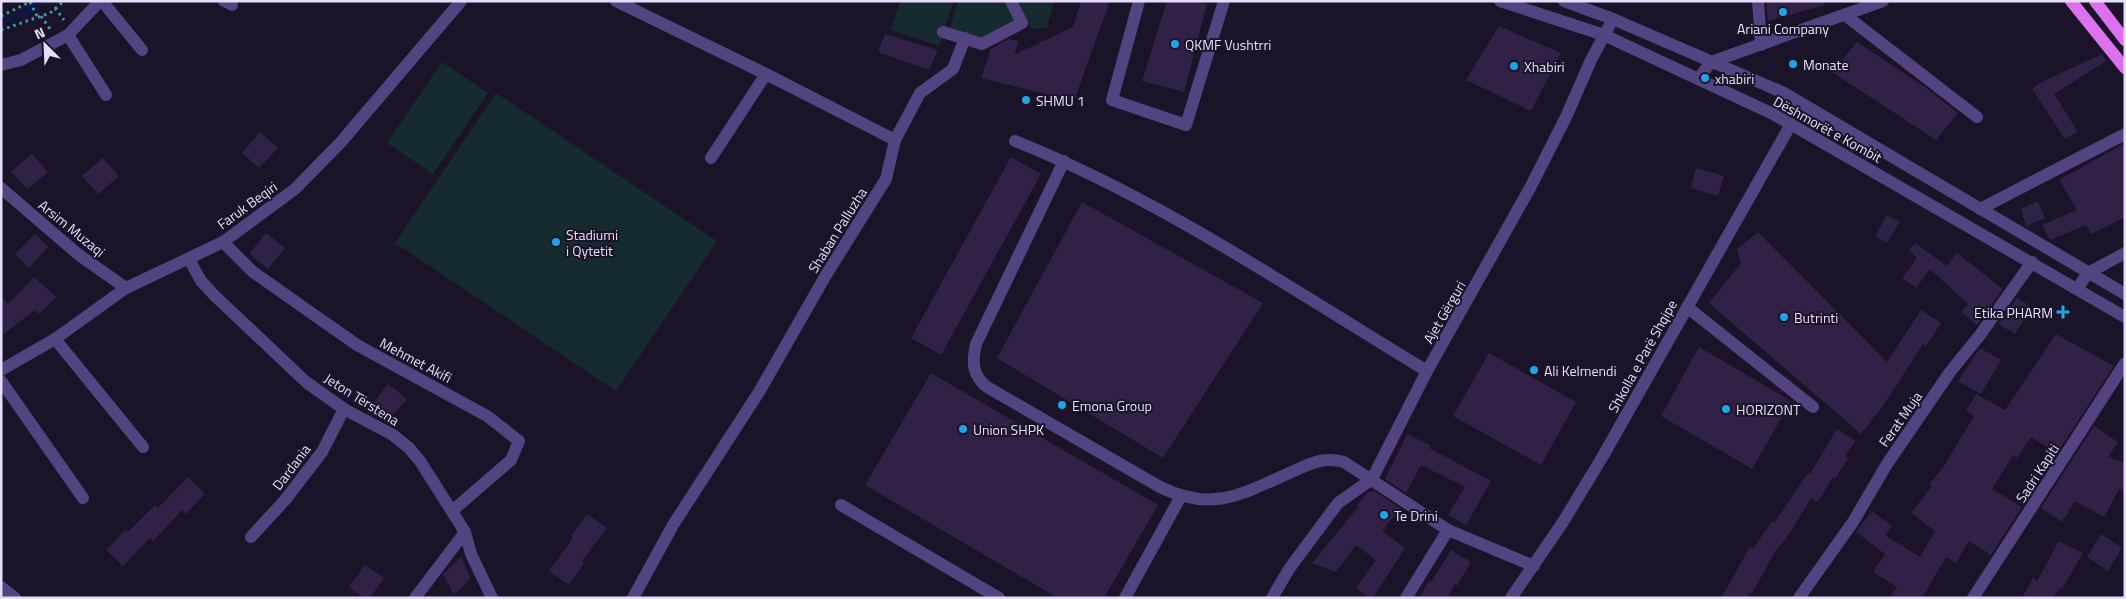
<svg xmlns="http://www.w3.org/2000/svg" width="2126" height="599" font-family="'Titillium Web',sans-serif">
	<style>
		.green { fill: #162b30 }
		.water { fill: #111742 }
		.building { fill: #312146 }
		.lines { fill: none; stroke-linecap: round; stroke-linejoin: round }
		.path { stroke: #3e9bae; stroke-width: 3; stroke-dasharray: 2.5 4; stroke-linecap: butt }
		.minor { stroke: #534381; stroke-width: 12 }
		.major { stroke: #dc70ef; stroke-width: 12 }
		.poi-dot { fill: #1ea5e6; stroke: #1b1327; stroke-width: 2 }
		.labels { text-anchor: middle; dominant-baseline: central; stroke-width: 4; stroke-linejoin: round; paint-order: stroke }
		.poi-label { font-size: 14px; fill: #e7ddfb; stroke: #1b1327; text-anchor: start }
		.street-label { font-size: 14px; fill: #e7ddfb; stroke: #1b1327 }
	</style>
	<rect width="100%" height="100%" fill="#1b1327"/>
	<g class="green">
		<polygon points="900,1 954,1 939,46 891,30"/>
		<polygon points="958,1 1004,1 1016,23 983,38 950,28"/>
		<polygon points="1018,1 1054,1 1047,28 1031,29"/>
		<polygon points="442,62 488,93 433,174 387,143"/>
		<polygon points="496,93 717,241 616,391 395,243"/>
	</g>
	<polygon class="water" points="37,1 53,1 27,16 1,25 1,19"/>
	<g class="building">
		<polygon points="1081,1 1110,1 1074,101 981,78 991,49 1008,39 1019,41 1014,55 1073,27"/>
		<polygon points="1167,1 1193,1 1207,4 1184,92 1142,81"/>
		<polygon points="1766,1 1824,1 1824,5 1768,21"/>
		<polygon points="1499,26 1561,53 1531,111 1466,80"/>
		<polygon points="885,34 938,50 929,70 878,52"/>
		<polygon points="1857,42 1925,87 1958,113 1936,140 1832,72"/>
		<polygon points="2102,54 2106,61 2054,94 2078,132 2065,139 2032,89 2040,83"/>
		<polygon points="260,132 278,148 259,168 242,153"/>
		<polygon points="2125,143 2125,217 2092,234 2086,225 2050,240 2042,225 2077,210 2059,180"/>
		<polygon points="32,154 48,172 27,189 11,172"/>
		<polygon points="1011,157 1041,174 941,355 911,338"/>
		<polygon points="103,158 119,176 98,194 82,176"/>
		<polygon points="1696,168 1724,176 1718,196 1691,188"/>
		<polygon points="2038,201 2045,218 2026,226 2021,209"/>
		<polygon points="1082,202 1263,303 1163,458 997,358"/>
		<polygon points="1887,215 1900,222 1887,243 1875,236"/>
		<polygon points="1758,232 1887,362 1921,310 1941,323 1926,346 1923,344 1883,406 1861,434 1709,303 1741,263 1737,249"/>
		<polygon points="266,233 285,248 268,269 249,254"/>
		<polygon points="35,234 48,247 29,268 15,254"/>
		<polygon points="1915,243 1947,266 1957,253 2003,289 1977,325 1961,312 1968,304 1930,269 1916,288 1902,278 1917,258 1909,250"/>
		<polygon points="34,277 56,297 39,314 35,310 1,336 1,295 8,304"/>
		<polygon points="2017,298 2032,307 2015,334 1998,324"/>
		<polygon points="2056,334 2114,366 2057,453 2031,437 2017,458 2013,455 1992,489 2022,507 1991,555 1969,541 1956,563 1946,557 1922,598 1890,598 1897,587 1873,572 1885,554 1856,532 1872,511 1892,526 1885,535 1920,557 1935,531 1911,513 1932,486 1929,484 1942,469 1974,416 1966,411 1976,394 2005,410"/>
		<polygon points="1699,347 1791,401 1752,469 1661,416"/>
		<polygon points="1980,348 2001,360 1981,394 1958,381"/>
		<polygon points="1489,353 1576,402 1541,465 1453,416"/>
		<polygon points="931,373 1158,505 1104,598 1058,598 865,485"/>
		<polygon points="388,384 407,399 389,420 371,406"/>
		<polygon points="2094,426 2118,442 2108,457 2125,463 2125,491 2120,488 2104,517 2075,501 2062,522 2041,508"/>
		<polygon points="1837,429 1856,441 1845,456 1848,458 1835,479 1833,477 1818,502 1811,498 1790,533 1775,552 1752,593 1750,592 1746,598 1721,598 1750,547 1753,549 1772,521 1774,523 1808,473 1810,474"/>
		<polygon points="1407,434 1430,445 1429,448 1491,481 1466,525 1448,515 1465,487 1421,465 1406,493 1385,479"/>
		<polygon points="188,477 205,494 186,514 182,510 153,541 150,538 123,566 106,550 125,530 128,532 155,505 158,508"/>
		<polygon points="1374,491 1400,508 1382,531 1405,548 1373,598 1369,598 1356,588 1376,560 1356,545 1336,572 1312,563 1359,506 1357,505 1368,492"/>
		<polygon points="587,514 607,528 582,561 584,563 569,585 549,571 573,538 571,536"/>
		<polygon points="2101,534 2122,548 2108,571 2087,557"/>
		<polygon points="2059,541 2083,553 2062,589 2060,588 2053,598 2022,598 2033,578 2037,581"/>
		<polygon points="1451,550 1471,562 1457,586 1455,584 1447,598 1419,598 1429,581 1431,582"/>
		<polygon points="461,557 471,578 454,595 443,574"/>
		<polygon points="365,565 384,578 370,598 364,598 349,587"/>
	</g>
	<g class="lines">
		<g class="path">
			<polyline points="30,2 37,16"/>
			<polyline points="55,8 64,20"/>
			<polyline points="1,16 32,1"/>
			<polyline points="41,16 50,29"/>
			<polyline points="1,30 50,13 64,1"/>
		</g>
		<g class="minor">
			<polyline points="102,1 142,50"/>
			<polyline points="224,1 232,5"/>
			<polyline points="616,1 766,74 895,140 886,179 826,275 759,392 673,525 633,598"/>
			<polyline points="1139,1 1112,100 1186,125 1224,1"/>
			<polyline points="1500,1 1604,35 1773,114 2125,317"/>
			<polyline points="1564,1 1613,19 1784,93 2125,294"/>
			<polyline points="1758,1 1761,45"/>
			<polyline points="1845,15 1977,117"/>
			<polyline points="943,32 982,44 1022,23 1011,1"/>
			<polyline points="68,35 106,95"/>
			<polyline points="1,65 21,60 68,35 100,1"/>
			<polyline points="1699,78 1711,62 1883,1"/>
			<polyline points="895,140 920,93 953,69 965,38"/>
			<path d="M1015,141c145,58 278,149 412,230"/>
			<polyline points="711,158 766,74"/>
			<path d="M1064,161l-88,183c-4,18 -4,31 11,43l173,100c55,27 85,5 136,-17 17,-8 30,-13 48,-8l104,68"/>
			<polyline points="1,188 79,255 126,288"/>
			<polyline points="1980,209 2125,134"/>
			<polyline points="223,242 253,272 357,345 487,416 519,441 511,460 452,511"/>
			<polyline points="189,259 201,281 215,296 306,382 344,409 393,435 409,448 420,461 465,532 471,554 492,598"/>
			<polyline points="2077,289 2088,273 2125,253"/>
			<polyline points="1687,307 1813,407"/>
			<polyline points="55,339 143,447"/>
			<polyline points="1,370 55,339 126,288 223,242 295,189 341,142 461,1"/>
			<polyline points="1,381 83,498"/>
			<polyline points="841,505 999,598"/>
			<polyline points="251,537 285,500 322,452 344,409"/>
			<polyline points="1,587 15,598"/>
			<polyline points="415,598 465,532"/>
			<polyline points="1125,598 1181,496"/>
			<polyline points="1272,598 1289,569 1338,503 1372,479 1427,371 1530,188 1566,117 1591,60 1613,19"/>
			<polyline points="1406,598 1448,530 1534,566"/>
			<polyline points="1511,598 1563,522 1603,456 1791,124"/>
			<polyline points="1799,598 1853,522 1887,464 1950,372 1980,335 2032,262"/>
			<polyline points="1973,598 2125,363"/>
		</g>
		<g class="major">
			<polyline points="2071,1 2125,68"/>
			<polyline points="2095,1 2125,40"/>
		</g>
	</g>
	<g class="poi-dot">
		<circle cx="1783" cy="12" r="5"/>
		<circle cx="1175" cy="44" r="5"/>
		<circle cx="1793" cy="64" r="5"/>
		<circle cx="1514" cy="66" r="5"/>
		<circle cx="1705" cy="78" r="5"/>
		<circle cx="1026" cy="100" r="5"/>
		<circle cx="556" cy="242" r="5"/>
		<path d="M2060.5 304.5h5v5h5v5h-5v5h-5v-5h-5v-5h5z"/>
		<circle cx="1784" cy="317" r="5"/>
		<circle cx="1534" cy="370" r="5"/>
		<circle cx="1062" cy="405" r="5"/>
		<circle cx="1726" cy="409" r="5"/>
		<circle cx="963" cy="429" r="5"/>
		<circle cx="1384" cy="515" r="5"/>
	</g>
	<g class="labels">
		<g class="poi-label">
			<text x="1783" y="28" text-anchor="middle">Ariani Company</text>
			<text x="1185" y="44">QKMF Vushtrri</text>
			<text x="1803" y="64">Monate</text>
			<text x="1524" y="66">Xhabiri</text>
			<text x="1715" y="78">xhabiri</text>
			<text x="1036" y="100">SHMU 1</text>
			<text x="566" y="234">Stadiumi<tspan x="566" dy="16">i Qytetit</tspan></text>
			<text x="2053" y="312" text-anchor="end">Etika PHARM</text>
			<text x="1794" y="317">Butrinti</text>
			<text x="1544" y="370">Ali Kelmendi</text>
			<text x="1072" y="405">Emona Group</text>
			<text x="1736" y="409">HORIZONT</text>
			<text x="973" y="429">Union SHPK</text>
			<text x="1394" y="515">Te Drini</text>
		</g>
		<g class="street-label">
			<text transform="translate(1828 129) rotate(29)">Dëshmorët e Kombit</text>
			<text transform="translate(247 205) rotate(-36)">Faruk Beqiri</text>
			<text transform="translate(72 228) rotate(39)">Arsim Muzaqi</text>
			<text transform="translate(837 230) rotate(-58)">Shaban Palluzha</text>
			<text transform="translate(1444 312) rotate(-60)">Ajet Gërguri</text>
			<text transform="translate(1642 356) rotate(-61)">Shkolla e Parë Shqipe</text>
			<text transform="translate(416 360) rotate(28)">Mehmet Akifi</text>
			<text transform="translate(362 399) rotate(32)">Jeton Tërstena</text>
			<text transform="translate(1900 419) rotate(-55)">Ferat Muja</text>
			<text transform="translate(291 467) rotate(-53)">Dardania</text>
			<text transform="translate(2037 473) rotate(-57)">Sadri Kapiti</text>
		</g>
	</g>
	<rect width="2126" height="599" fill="none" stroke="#e7ddfb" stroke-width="5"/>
	<g transform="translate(45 45) rotate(336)" stroke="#1b1327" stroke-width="4" paint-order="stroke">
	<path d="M0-4L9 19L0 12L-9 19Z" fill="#e7ddfb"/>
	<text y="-8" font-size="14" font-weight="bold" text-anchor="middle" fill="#e7ddfb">N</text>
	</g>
</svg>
